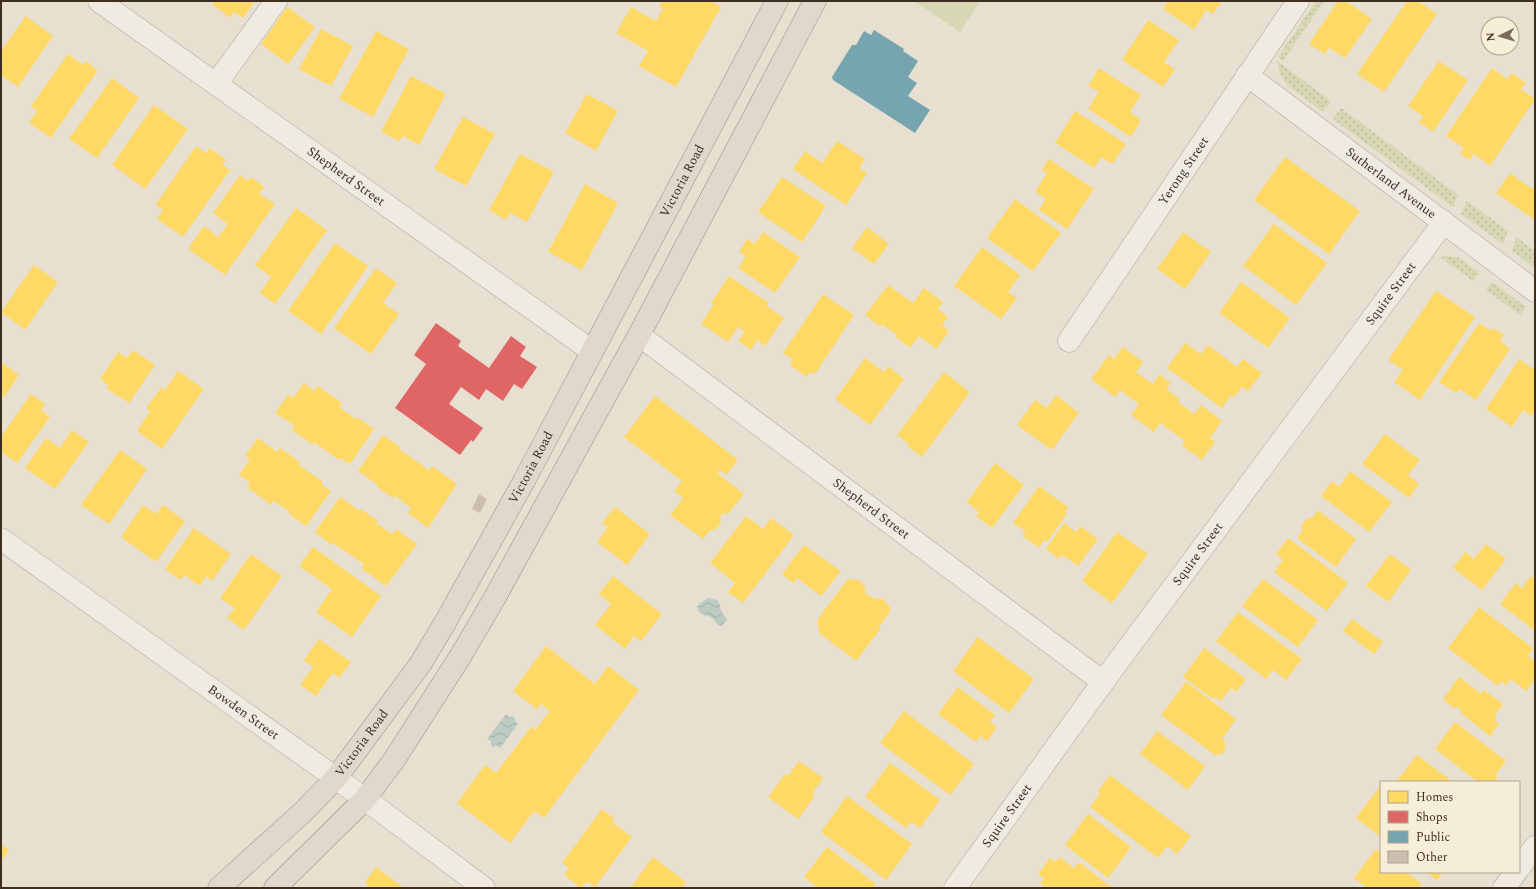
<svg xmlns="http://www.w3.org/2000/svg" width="1536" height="889" font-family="Spectral,serif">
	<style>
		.grass { fill: url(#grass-dots) }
		.pitch { fill: #d6d7b3 }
		.water { fill: url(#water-waves) }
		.homes { fill: #ffd966 }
		.shops { fill: #e06666 }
		.public { fill: #76a5af }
		.building { fill: #cbbfb2 }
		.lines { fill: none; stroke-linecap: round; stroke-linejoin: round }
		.minor-casing { stroke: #ada599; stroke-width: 23 }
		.tertiary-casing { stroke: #ada599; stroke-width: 23 }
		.trunk-casing { stroke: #928b80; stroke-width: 23 }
		.minor { stroke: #efebe3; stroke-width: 22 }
		.tertiary { stroke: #efebe3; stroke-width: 22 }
		.trunk { stroke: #e0d9cb; stroke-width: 22 }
		.labels { text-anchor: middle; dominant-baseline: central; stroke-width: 4; stroke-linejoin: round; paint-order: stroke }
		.street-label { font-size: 13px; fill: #3d2e20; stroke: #f7eed8 }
	</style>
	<defs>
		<pattern id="grass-dots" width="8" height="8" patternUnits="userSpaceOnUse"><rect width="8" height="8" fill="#d6d7b3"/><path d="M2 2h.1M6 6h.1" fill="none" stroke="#b9b99a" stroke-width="1.8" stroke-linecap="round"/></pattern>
		<pattern id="water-waves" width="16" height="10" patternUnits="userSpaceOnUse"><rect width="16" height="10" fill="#bcccc2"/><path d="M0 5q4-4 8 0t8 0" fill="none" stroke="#a2b0a6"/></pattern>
	</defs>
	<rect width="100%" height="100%" fill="#e7e0d1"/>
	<g class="grass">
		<polygon points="1316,1 1324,1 1283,61 1278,57"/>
		<polygon points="1277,61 1331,101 1323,112 1287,85 1280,74"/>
		<polygon points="1341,108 1458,195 1453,207 1333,119"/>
		<polygon points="1467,201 1508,231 1503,244 1461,214"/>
		<polygon points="1516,237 1535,251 1535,268 1512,251"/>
		<polygon points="1447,256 1460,258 1479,273 1473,281 1440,257"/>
		<polygon points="1492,282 1526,307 1520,315 1486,290"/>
	</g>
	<polygon class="pitch" points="914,1 980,1 960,32"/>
	<g class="water">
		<path d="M708,598c15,1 10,8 15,16 2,2 3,4 4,6l-5,6 -4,-1c-2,-2 -4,-6 -7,-8 -7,-3 -12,-1 -14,-10l3,-4z"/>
		<polygon points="506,714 509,717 513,716 515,719 515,721 518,724 500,748 496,745 493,747 491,745 491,741 487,739"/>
	</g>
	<g class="homes">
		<polygon points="210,1 255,1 243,18 234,12 230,18 213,5 214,4"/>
		<polygon points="662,1 710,1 721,7 676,87 639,66 648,51 616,33 631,7 656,21 663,8 659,6"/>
		<polygon points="1168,1 1222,1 1213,14 1206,10 1194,30 1163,9"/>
		<polygon points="1338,1 1346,1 1372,19 1345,58 1329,48 1325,54 1309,44"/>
		<polygon points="1407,1 1418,1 1437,14 1384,92 1357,74"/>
		<polygon points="287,7 315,27 288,64 261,44"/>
		<polygon points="26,16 53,36 18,87 1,75 1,66 4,62 1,60 1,51"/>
		<polygon points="1148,20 1179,40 1164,62 1175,69 1163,87 1122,60"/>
		<polygon points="321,29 353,46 331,86 299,69"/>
		<polygon points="376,31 409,49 373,117 339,99"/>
		<polygon points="68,54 83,65 85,61 98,70 51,138 29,123 37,111 31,106"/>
		<polygon points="1439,61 1468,80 1433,132 1419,122 1423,116 1408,106"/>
		<polygon points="1099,68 1141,95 1130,112 1141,120 1131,137 1088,109 1099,92 1088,86"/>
		<polygon points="1492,68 1507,79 1512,73 1526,83 1521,89 1535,99 1490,166 1474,154 1470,160 1460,154 1464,148 1446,136"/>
		<polygon points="411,76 446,94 419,145 403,136 399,141 381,132"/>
		<polygon points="112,78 139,98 97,158 69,139"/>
		<polygon points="587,94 618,111 596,151 565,133"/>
		<polygon points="154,105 188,129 145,189 112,165"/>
		<polygon points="1075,111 1126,144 1112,164 1101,157 1094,168 1055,143"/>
		<polygon points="463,117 495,134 466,186 434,169"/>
		<polygon points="837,141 865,159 859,168 867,173 846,205 793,169 805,151 822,163"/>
		<polygon points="196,146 206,153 210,148 226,160 222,165 230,170 183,237 157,219 163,210 156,204"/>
		<polygon points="520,154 554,172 527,222 510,213 506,220 489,210"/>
		<polygon points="1285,157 1360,211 1329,254 1254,200"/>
		<polygon points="1049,159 1094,189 1067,229 1039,210 1046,199 1035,192 1047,173 1042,170"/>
		<polygon points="1510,173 1532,189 1535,185 1535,220 1496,193"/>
		<polygon points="240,175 248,181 251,177 264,187 259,194 275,204 225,275 188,249 204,226 218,237 228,224 213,213"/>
		<polygon points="782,177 826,206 802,242 758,212"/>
		<polygon points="585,184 618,203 582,270 548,252"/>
		<polygon points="1015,199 1061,233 1033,271 987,238"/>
		<polygon points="296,208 327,230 275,304 260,293 271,277 255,265"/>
		<polygon points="1274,224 1327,263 1296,305 1243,266"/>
		<polygon points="867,227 889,244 874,264 852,248"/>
		<polygon points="763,232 800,257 775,293 738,268 746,256 739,252 747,239 755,244"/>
		<polygon points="1183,232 1211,252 1185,289 1157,269"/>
		<polygon points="335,243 368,266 321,334 288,311"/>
		<polygon points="982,247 1020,275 1008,292 1017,298 1001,319 954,286"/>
		<polygon points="34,265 58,282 25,330 1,312"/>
		<polygon points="376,268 397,283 383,303 399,314 371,354 334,328"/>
		<polygon points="729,276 769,303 767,306 784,318 765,346 757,340 751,350 738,341 745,332 738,327 728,342 701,324 714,304 711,303"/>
		<polygon points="1241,282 1290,318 1268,348 1219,313"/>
		<polygon points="888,285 913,303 924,288 943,302 938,309 948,317 942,325 949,331 936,349 919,336 910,348 896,337 897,335 882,324 881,327 865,315"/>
		<polygon points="1436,291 1475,317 1420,400 1394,382 1403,370 1388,360"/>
		<polygon points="823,294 854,315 815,374 810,372 807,377 790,365 793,360 783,353"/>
		<polygon points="1479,323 1492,331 1494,328 1504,335 1500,341 1510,349 1476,400 1459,389 1456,393 1439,382"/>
		<polygon points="1185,343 1201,354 1208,345 1237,367 1243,359 1262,373 1248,391 1242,387 1234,397 1231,395 1222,408 1167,368"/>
		<polygon points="1123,347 1143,362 1136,372 1153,384 1159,374 1171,383 1166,389 1180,399 1178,402 1194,414 1201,405 1222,421 1210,438 1215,442 1202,460 1182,446 1185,441 1160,423 1154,432 1131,415 1139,404 1120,390 1115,397 1091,379 1109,355 1114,359"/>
		<polygon points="133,350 155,365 129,403 106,388 108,385 100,379 118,352 127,358"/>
		<polygon points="865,358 884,372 888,366 904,379 870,425 835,399"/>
		<polygon points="1519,359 1535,370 1535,409 1531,416 1523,410 1512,427 1486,409"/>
		<polygon points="1,362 19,375 4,397 1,395"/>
		<polygon points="178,371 204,389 162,449 137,431 150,411 146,408 161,388 165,390"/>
		<polygon points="944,372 970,392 922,457 907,446 909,444 897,435"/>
		<polygon points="304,383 314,391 318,386 342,403 339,407 356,419 357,417 374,429 350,464 340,458 339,460 314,442 313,445 292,430 295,426 275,413 288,395 293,398"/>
		<polygon points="31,394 45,404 41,410 50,417 17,463 1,452 1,437"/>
		<polygon points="1056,395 1079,413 1052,450 1017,425 1035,400 1047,408"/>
		<polygon points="655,396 738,460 726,475 720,470 717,473 744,494 727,515 724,512 720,517 721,523 716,529 710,530 703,539 670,515 683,498 674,491 682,481 624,437"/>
		<polygon points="72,430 89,442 55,489 25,468 46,438 60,448"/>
		<polygon points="1385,434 1420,460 1408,475 1419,484 1409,498 1362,464"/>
		<polygon points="383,435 400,447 399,449 429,470 432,466 457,484 428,528 408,513 411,508 395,496 393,498 377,487 378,485 358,471"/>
		<polygon points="258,438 277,452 280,448 300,462 299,465 323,482 321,484 331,491 306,526 289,514 290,512 274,501 271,505 247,487 250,482 239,475 250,459 245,456"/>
		<polygon points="120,450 147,469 109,524 81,505"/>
		<polygon points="995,463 1024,485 992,528 976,516 979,512 967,502"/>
		<polygon points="1350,471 1392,502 1369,532 1321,496 1332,481 1339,487"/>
		<polygon points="1039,486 1068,507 1065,512 1067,514 1047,542 1044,540 1039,548 1023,536 1026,532 1013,523"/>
		<polygon points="340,497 360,511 361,509 378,521 376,523 392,534 396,529 417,544 386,586 361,568 364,564 333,543 332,545 315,532"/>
		<polygon points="143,505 156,514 163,505 185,521 156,562 121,537"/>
		<polygon points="615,507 650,534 627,565 597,542 608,527 602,523"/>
		<polygon points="1318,510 1356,539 1336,567 1297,538 1303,530 1300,528 1308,517 1311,519"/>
		<polygon points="746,516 763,529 771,518 794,535 743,603 728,592 735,583 710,563"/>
		<polygon points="1064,523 1076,532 1080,526 1098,539 1078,566 1062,555 1059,559 1046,549"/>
		<polygon points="194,528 231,554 212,581 206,576 200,586 184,575 180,580 165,569"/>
		<polygon points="1117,532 1148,554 1112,603 1082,581"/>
		<polygon points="1288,538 1348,583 1327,611 1274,572 1283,560 1276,554"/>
		<polygon points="1486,544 1506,559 1482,590 1453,568 1465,552 1474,559"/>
		<polygon points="804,545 841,571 821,596 797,578 793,583 782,574"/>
		<polygon points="313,547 381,596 352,637 316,612 332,589 299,566"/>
		<polygon points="251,554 282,576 244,630 227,618 235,608 220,598"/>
		<polygon points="1390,554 1411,570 1388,602 1366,586"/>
		<polygon points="613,576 662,614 641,641 634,636 625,649 595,625 611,604 599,594"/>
		<polygon points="1531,576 1535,580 1535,631 1500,604 1516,583 1522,588"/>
		<polygon points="848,579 859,580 865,587 865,593 873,598 883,599 890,607 890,612 879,627 881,628 856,661 819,633 817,620"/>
		<polygon points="1263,579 1318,620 1298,647 1242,606"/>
		<polygon points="1479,607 1533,648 1528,656 1535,662 1535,679 1526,691 1511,679 1506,685 1501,681 1498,686 1448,648"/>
		<polygon points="1238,612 1302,659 1286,680 1273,670 1266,679 1216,641"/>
		<polygon points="1352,619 1383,642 1374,654 1343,631"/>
		<polygon points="978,637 1034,679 1009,713 953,671"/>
		<polygon points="319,639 351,662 339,678 333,673 316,696 300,685 313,667 304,660"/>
		<polygon points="546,646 595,684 608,666 639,690 544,818 534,811 510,843 457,803 485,765 496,773 531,727 535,730 550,711 541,704 537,709 513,691"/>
		<polygon points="1204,648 1246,679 1236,692 1231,688 1221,701 1215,697 1213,699 1183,677"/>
		<polygon points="1459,677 1481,694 1484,690 1503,704 1495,715 1497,717 1495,721 1499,724 1490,736 1461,713 1462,711 1457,707 1455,709 1443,699"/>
		<polygon points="1186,682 1236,719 1222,739 1225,741 1226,748 1222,754 1215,755 1161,715"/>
		<polygon points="958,687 995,715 990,722 997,727 987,741 980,736 976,742 938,714"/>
		<polygon points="904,711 974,764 950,795 880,743"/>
		<polygon points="1455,722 1506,761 1495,775 1498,777 1494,782 1478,782 1435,749"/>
		<polygon points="1157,731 1205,766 1188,790 1140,754"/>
		<polygon points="1417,755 1453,782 1396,782"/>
		<polygon points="799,761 823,778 812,794 815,796 798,819 768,797 785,774 788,776"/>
		<polygon points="890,763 940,800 920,828 911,822 906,828 865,797"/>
		<polygon points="1110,775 1191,836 1177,854 1167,846 1158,858 1090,807 1100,794 1097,792"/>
		<polygon points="1381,785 1381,837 1356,818"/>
		<polygon points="847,796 912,844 886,880 821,832"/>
		<polygon points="602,809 615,819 612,822 632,837 595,887 587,882 581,888 564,875 569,868 562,863"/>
		<polygon points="1088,814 1131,847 1108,878 1065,845"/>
		<polygon points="1,844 9,850 1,862"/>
		<polygon points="827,847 876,884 873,888 818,888 804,877"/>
		<polygon points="1376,849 1381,853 1381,872 1406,872 1422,884 1419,888 1367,888 1354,878"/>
		<polygon points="653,857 686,882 682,888 630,888"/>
		<polygon points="1059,857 1074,868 1079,862 1111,887 1110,888 1046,888 1040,883 1044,878 1038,874 1050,858 1056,862"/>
		<polygon points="376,867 404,888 366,888 368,885 365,882"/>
		<polygon points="1426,872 1443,872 1437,880"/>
	</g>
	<polygon class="shops" points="436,323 461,341 458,346 489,368 511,336 526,347 520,356 537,367 522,389 514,384 503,401 486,389 479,400 461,387 449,404 483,428 473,442 471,440 460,455 395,408 426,364 414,355"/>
	<polygon class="public" points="874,30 904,49 903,51 918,61 908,77 917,83 908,96 930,110 915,133 833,80 832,77 852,45 856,45 864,31 871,35"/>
	<polygon class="building" points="479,494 487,499 480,513 472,509"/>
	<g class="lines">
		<g class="minor-casing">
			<g id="minor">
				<path id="s1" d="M99,1l493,350"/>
				<path id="s2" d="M1247,75l288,216"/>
				<polyline points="216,84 276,1"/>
				<path id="s3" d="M639,335l464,347"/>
				<path id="s4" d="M1069,341l229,-340"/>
				<polyline points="1519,868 1535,847"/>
				<path id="s5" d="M955,888l148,-206 341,-460"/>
				<polyline points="1504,888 1516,872"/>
			</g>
		</g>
		<g class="tertiary-casing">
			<g id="tertiary">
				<path id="s6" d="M1,539l364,260 119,89"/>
			</g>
		</g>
		<g class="trunk-casing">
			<g id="trunk">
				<path id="s7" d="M219,888l84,-76 33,-34 85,-115 25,-42 78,-140 253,-480"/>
				<polyline points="275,888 365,799 394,760 460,657 494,599 639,335 815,1"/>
			</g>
		</g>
		<use href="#minor" class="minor"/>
		<use href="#tertiary" class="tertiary"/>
		<use href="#trunk" class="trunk"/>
	</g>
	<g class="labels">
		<g class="street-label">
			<text stroke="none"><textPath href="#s4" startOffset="205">Yerong Street</textPath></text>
			<text stroke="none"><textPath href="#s1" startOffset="303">Shepherd Street</textPath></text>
			<text stroke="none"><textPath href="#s7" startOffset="852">Victoria Road</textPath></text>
			<text stroke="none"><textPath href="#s2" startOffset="180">Sutherland Avenue</textPath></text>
			<text stroke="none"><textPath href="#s5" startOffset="737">Squire Street</textPath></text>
			<text stroke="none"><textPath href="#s7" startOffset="528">Victoria Road</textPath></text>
			<text stroke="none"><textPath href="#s3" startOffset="290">Shepherd Street</textPath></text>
			<text stroke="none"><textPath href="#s5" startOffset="413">Squire Street</textPath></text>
			<text stroke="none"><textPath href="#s6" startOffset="298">Bowden Street</textPath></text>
			<text stroke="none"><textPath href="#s7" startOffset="204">Victoria Road</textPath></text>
			<text stroke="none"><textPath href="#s5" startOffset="89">Squire Street</textPath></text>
		</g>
	</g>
	<rect width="1536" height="889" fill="none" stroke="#3d2e20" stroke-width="4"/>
	<rect x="1380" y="781" width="140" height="92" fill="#f7eed8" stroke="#ada18e"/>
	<rect x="1388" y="791" width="20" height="12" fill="#ffd966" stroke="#ada18e"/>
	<text x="1416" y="801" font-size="12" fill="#3d2e20">Homes</text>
	<rect x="1388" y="811" width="20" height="12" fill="#e06666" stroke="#ada18e"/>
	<text x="1416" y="821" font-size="12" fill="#3d2e20">Shops</text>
	<rect x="1388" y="831" width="20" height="12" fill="#76a5af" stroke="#ada18e"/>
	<text x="1416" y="841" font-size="12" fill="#3d2e20">Public</text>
	<rect x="1388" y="851" width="20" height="12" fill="#cbbfb2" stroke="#ada18e"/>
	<text x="1416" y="861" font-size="12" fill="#3d2e20">Other</text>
	<g transform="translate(1500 36) rotate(265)"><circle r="19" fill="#f7eed8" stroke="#ada18e"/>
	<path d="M0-3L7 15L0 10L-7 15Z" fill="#786c5e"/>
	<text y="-6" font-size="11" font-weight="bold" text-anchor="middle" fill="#3d2e20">N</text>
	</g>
</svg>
